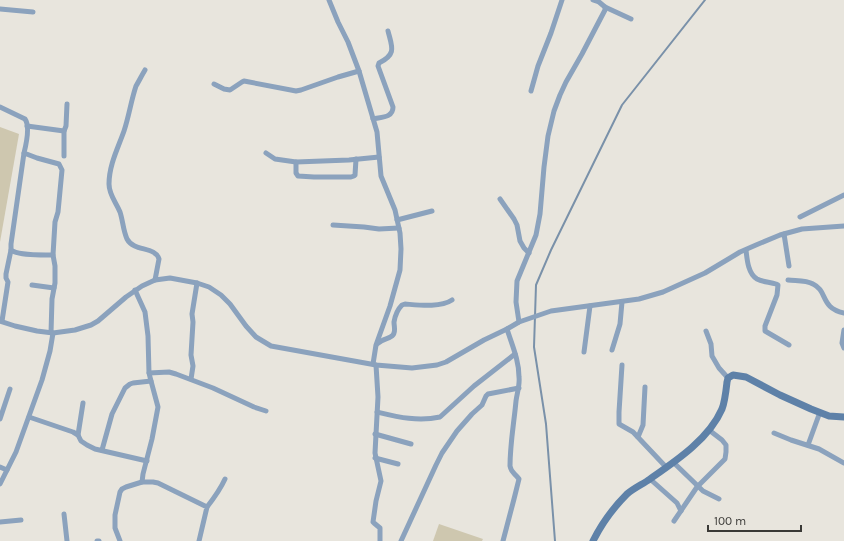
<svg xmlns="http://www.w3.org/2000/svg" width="844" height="541" font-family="Karla,sans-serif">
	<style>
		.grass { fill: #cec7af }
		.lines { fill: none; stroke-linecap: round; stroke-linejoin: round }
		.stream { stroke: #7a91a9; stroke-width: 2 }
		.street { stroke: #8ba2bd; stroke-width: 5 }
		.secondary { stroke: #5e81a8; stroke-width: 7 }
	</style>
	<rect width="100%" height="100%" fill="#e8e5dd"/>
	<g class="grass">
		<polygon points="0,127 19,134 0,242"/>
		<polygon points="439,524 483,539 482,541 433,541"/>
	</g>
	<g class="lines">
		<polyline class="stream" points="555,541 546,424 534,347 536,285 551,250 622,105 705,0"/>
		<g class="street">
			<polyline points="329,0 338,22 348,42 359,71 377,132 381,176 395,210 400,233 401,249 400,270 390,306 376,345 373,364"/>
			<polyline points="605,7 631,19"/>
			<polyline points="0,9 33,12"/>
			<path d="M145,70c-3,5 -6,11 -9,16 -5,15 -7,30 -12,45 -6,17 -15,34 -15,53 0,11 7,18 11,28 3,9 3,18 7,27 7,13 28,7 32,20l-4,21"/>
			<polyline points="214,84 224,89 230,90 242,82 244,81 296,91 301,90 338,77 359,71"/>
			<polyline points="531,91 538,66 551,33 562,0"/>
			<path d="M0,107l25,12c5,7 1,26 -1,34l13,5 22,6 3,6 -4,42 -3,10 -2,33 2,11v17l-3,16 -1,34"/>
			<path d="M373,119c8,-2 20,-1 20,-12l-15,-41 1,-3c18,-9 13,-16 9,-32"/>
			<polyline points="27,126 64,131 66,126 67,104"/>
			<path d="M24,153l-13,91v6c7,6 33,5 42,5"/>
			<polyline points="266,153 275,159 296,162 349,160 379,157"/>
			<polyline points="64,156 64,131"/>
			<polyline points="296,162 296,173 298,176 314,177 351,177 354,176 355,175 356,159"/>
			<polyline points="500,199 514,219 517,225 520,241 524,248 529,253"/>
			<polyline points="800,217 844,195"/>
			<polyline points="397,220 432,211"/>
			<polyline points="333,225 364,227 379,229 399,228"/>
			<polyline points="784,234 789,266"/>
			<path d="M746,250c1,9 2,24 11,29 6,3 13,3 19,5l2,1 -1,10 -12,31v5l24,14"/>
			<path d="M788,280c8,1 18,0 25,4 15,7 7,24 31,29"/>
			<polyline points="32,285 54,288"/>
			<polyline points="135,290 145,312 148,336 149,373 151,381 158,407 152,439 143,474 142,482"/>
			<polyline points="0,321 15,326 37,331 53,333 75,330 91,325 98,321 126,297 142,286 155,280 170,278 197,283 209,287 221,295 230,304 246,326 256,337 271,346 376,365 412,368 437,365 446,362 484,340 507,329 519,322 551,311 639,299 663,292 705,273 740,252 756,245 780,235 802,229 844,226"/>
			<polyline points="2,321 8,282 6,278 6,274 11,250"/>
			<polyline points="519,322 516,302 517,281 536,235 540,214 544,167 548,136 554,111 560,95 566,82 582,54 605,10 605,7 599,2 593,0"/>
			<polyline points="844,330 842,343 844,348"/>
			<polyline points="706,331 711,344 712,356 719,368 728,378"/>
			<path d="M377,344c6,-6 13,-5 16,-9 3,-4 1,-8 1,-13 1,-6 3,-12 8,-17l3,-1c13,1 35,4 47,-4"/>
			<polyline points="612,350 620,324 622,302"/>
			<polyline points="584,352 590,306"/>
			<polyline points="376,365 378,397 375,453 381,481 376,501 373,522 374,523 380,528 380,541"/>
			<polyline points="622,365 619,412 619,424 633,432 666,467"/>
			<polyline points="149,373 169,372 176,374 213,388 254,407 266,411"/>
			<polyline points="191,379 193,366 191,355 193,322 192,314 197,283"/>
			<path d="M377,412c21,5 41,10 63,5l34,-31 41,-32"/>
			<polyline points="29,417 73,432 78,435 81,441 87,445 95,449 147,461"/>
			<polyline points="0,419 10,389"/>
			<polyline points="774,433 791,440 819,449 844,463"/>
			<polyline points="375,434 411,444"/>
			<polyline points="78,435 83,403"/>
			<polyline points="638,437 643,425 645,387"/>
			<polyline points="808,445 820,412"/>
			<polyline points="102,450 112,414 125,388 130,384 133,383 151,381"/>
			<polyline points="375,458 398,464"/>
			<polyline points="673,462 703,491 719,499"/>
			<polyline points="0,467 7,470"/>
			<polyline points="650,479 677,503 681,511"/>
			<polyline points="0,484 16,452 42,380 50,351 53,333"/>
			<path d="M207,507c7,-9 13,-17 18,-28"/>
			<polyline points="64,514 67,541"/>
			<polyline points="674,521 697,487 725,459 726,452 726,445 722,440 709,430"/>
			<polyline points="0,522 21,520"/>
			<polyline points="97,541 99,541"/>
			<polyline points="120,541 115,528 115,515 120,492 122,489 126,487 142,482 153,482 158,483 207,507 199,541"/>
			<polyline points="401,541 436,465 442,453 457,431 472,414 482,405 486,396 488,394 519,388"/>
			<path d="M503,541l11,-42 5,-20c-4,-6 -8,-6 -9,-13 0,-22 4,-43 6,-65 1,-8 4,-16 3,-24 0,-17 -7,-32 -12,-48"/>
		</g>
		<path class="secondary" d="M593,541c9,-18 20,-33 34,-47 7,-6 16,-10 23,-15 26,-18 59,-40 72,-70 3,-8 4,-18 5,-27l1,-4 5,-3 13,2 34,18 31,14 18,7 15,1"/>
	</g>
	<path d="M708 525v6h93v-6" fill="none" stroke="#3a3936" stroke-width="2"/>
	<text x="714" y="525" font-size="12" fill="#3a3936" stroke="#e8e5dd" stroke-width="3" paint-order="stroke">100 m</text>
</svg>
